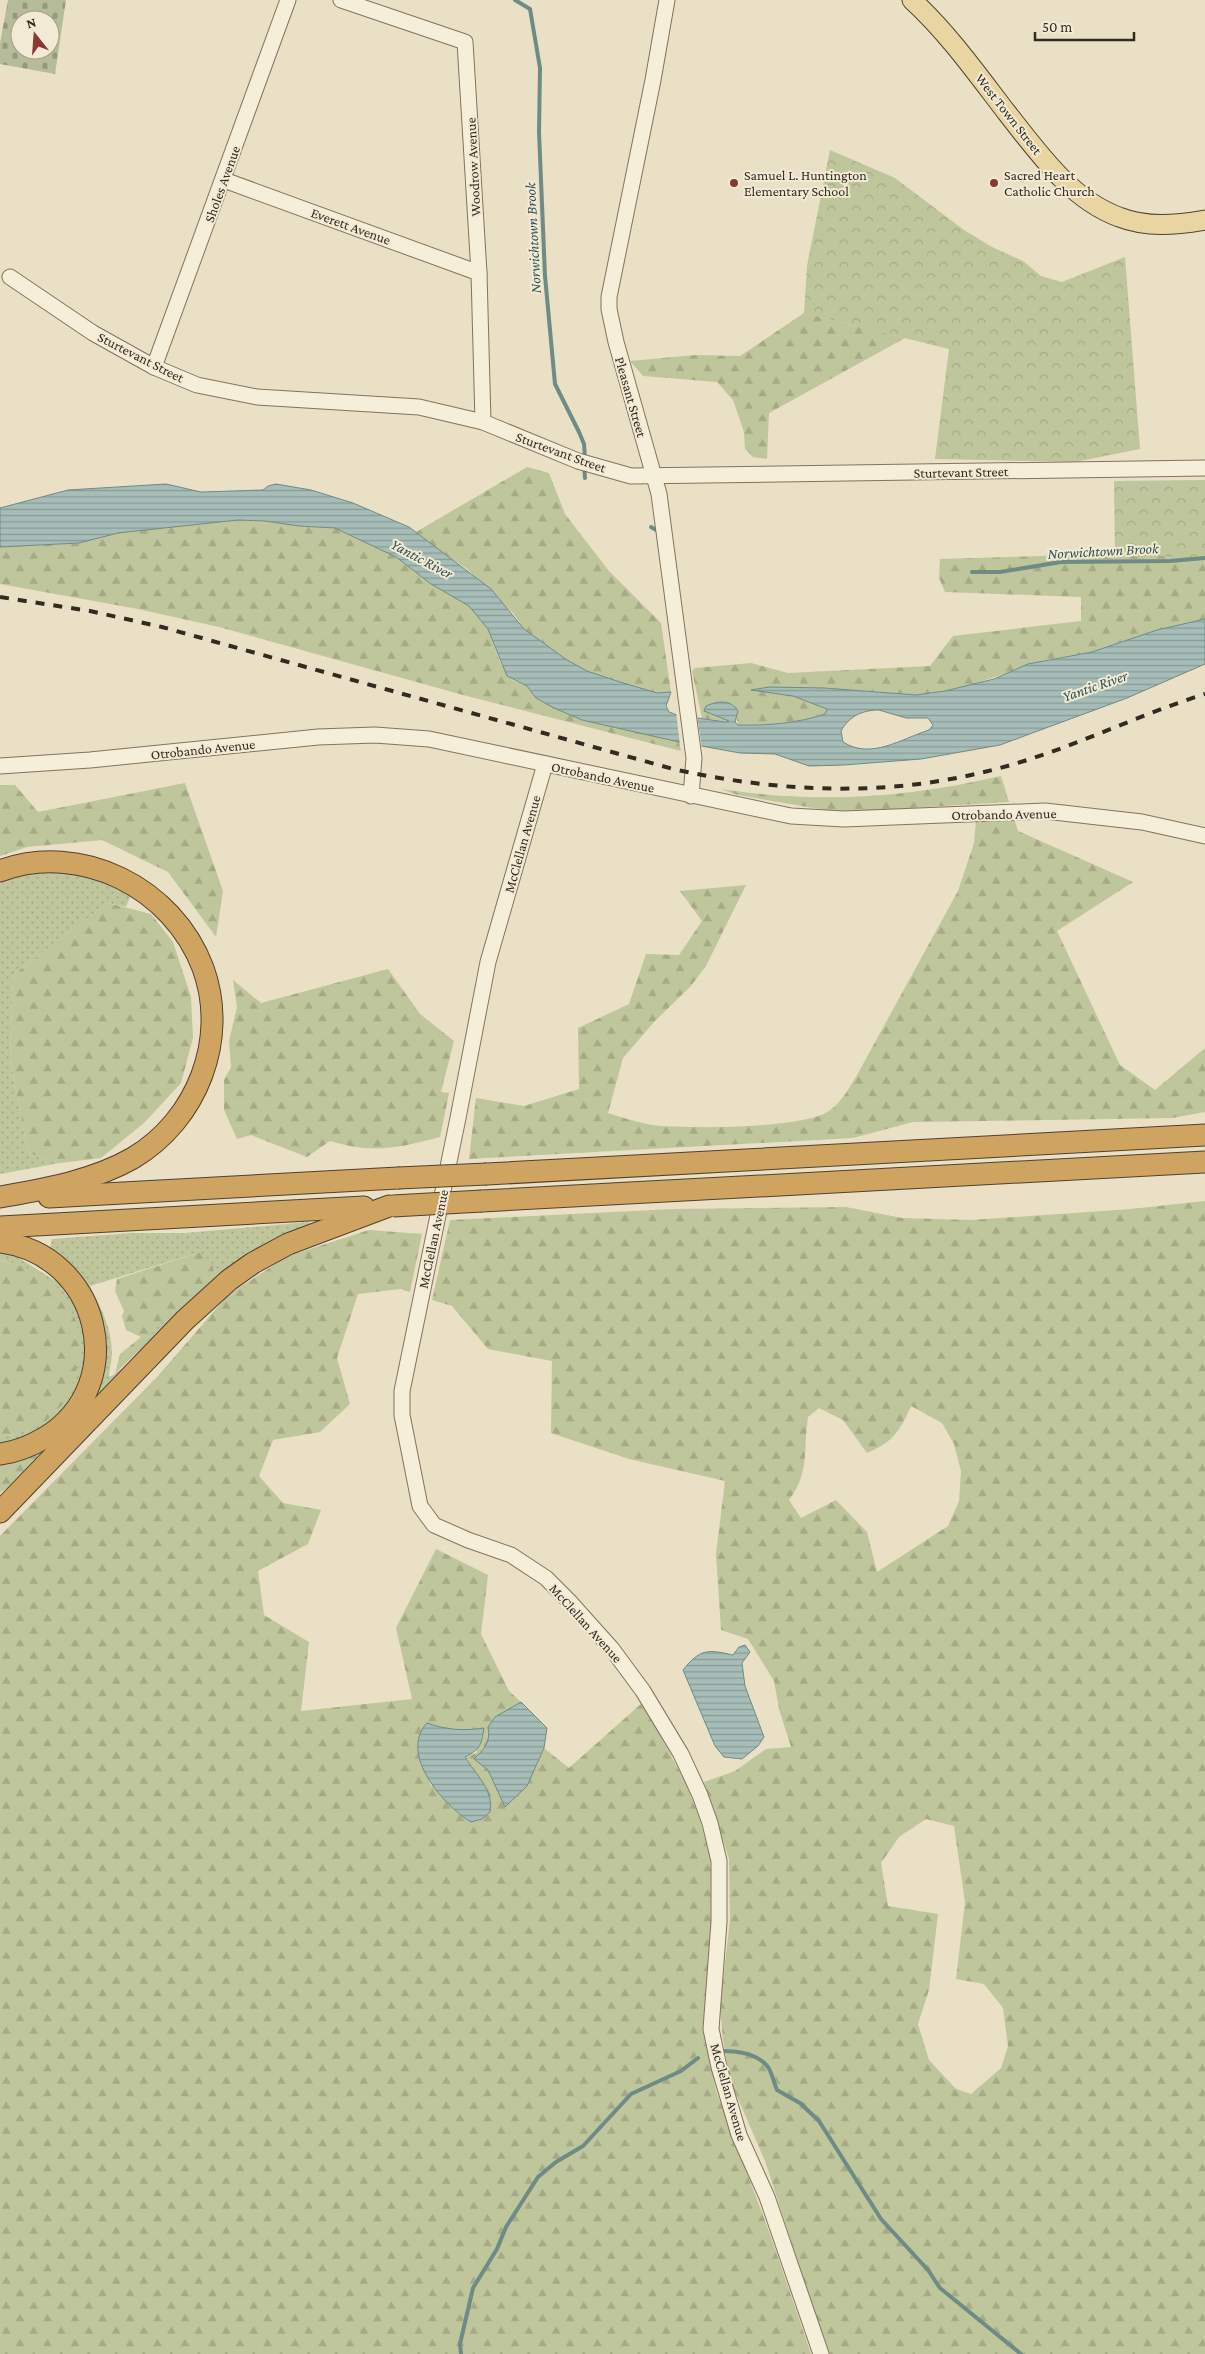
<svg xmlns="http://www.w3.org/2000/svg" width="1205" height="2354" font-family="'Crimson Pro',serif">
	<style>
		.grass { fill: url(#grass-dots); fill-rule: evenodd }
		.forest { fill: url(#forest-firs); fill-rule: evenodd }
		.cemetery { fill: url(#cemetery-stones); fill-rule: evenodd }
		.park { fill: url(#park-crowns) }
		.water { fill: url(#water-rules); stroke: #6f8b85; fill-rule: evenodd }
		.pier { fill: #e9e0c6 }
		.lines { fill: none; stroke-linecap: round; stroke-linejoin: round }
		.stream { stroke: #6f8b85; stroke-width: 4 }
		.minor-casing { stroke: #83735e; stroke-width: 17 }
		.major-casing { stroke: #514131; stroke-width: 21 }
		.highway-casing { stroke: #514131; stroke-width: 23 }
		.minor { stroke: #f5eed8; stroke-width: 15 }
		.major { stroke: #e8d5a2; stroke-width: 19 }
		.highway { stroke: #cfa360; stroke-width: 21 }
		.rail { stroke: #342b20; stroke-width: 4; stroke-dasharray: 9 9; stroke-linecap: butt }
		.highway-bridge-casing { stroke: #514131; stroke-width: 23; stroke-linecap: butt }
		.highway-bridge { stroke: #cfa360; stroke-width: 21 }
		.poi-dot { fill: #8b3734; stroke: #f2ead5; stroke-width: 2 }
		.labels { text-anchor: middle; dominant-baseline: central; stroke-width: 4; stroke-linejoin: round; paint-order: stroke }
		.street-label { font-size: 14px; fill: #342b20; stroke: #f2ead5 }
		.poi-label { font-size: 14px; fill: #342b20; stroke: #f2ead5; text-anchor: start }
		.water-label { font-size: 15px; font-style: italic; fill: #315352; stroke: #f2ead5 }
	</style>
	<defs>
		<pattern id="grass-dots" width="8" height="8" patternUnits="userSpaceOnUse" patternTransform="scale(1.25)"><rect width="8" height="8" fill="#bfc69b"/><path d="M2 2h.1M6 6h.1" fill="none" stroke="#a5aa85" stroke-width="1.8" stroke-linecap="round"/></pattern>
		<pattern id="forest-firs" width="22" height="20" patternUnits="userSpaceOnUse" patternTransform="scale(1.25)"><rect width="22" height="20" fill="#bfc69b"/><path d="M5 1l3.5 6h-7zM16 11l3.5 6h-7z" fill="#a5aa85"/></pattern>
		<pattern id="cemetery-stones" width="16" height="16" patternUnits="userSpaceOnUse" patternTransform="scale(1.25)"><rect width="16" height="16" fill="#b6bc99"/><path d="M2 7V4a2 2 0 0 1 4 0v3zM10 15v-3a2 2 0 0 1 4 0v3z" fill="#95997c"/></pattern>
		<pattern id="park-crowns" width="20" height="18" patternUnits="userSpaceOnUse" patternTransform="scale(1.25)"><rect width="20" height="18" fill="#bfc69b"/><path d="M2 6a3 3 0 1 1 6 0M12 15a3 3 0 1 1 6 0" fill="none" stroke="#a5aa85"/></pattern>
		<pattern id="water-rules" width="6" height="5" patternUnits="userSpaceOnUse" patternTransform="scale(1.25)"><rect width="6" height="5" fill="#a7bdb8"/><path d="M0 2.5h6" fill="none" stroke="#899a95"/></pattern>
	</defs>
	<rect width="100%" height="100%" fill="#e9e0c6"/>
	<g class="grass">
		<polygon points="80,871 131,894 126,907 108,903 13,975 10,1058 28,1153 60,1163 0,1174 0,880 16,874"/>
		<path d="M309,1222l6,6 -15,4 -211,176 7,-24 -30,-123 -16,-13 2,-9 80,-6h53zM200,1252l8,34c-17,13 -37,26 -51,41 -15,16 -27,41 -48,50 0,-7 3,-16 3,-24 -1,-27 -10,-43 -22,-67z"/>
		<polygon points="0,1252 13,1254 60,1284 79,1312 86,1344 84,1373 73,1403 31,1438 0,1443 0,1435 15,1434 18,1265 0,1260"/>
	</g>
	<g class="forest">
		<polygon points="804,313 905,338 769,413 767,459 753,457 745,449 744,432 733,400 717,382 643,376 630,361 696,355 740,356"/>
		<polygon points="527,467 549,473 565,514 609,571 661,623 671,692 657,693 620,682 587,671 567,660 524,629 515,615 466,568 439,551 416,532"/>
		<path d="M1205,516v103l-48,11 -65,22 -46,8 -75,25 -26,6 -29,4 -130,-6 -30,1 37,6 34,13 -2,5c-26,9 -60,12 -87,11l-4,-20 -16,-3 -2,14 13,5h-9l-18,-3 -10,-47 3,-3 56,-5 37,10 142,-7 23,-30 128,-15v-24l-136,-5 -6,-14 1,-19 175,-5z"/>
		<polygon points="238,520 265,521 299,526 335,528 396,557 431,584 469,606 488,629 500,662 512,680 527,686 536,698 582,720 679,742 681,751 463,695 219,627 138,609 0,584 0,547 79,543 118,533"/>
		<path d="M1001,776l8,26 -149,9 -35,-1 -87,-15 -17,-6c97,15 185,9 280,-13z"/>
		<polygon points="185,783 223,891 216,937 168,872 102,840 27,847 0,856 0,785 15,785 38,812"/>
		<path d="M1013,815l5,16 115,51 -76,49 63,134 35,25 50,-42v64l-33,6 -259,4 -60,16 -384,21 7,-61 48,8 55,-17 -1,-61 51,-24 17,-50 33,1 23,-34 -22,-30 66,-6 -40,81 -15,20 -37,36 -31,36 -15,55c14,5 29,9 44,12 33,4 152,4 177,-14 13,-9 20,-23 28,-36l101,-184 16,-48 2,-23z"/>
		<polygon points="108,903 151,914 173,942 191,997 193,1038 181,1083 144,1123 101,1158 60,1163 28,1153 10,1058 13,975"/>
		<path d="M388,969l32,45 34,27 -13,51 8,1 -9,44c-42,11 -67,17 -110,4l-23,16 -56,-22 -14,4 -13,-29v-30l7,-13 -2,-26 8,-34 -4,-27 28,23z"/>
		<path d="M1205,1201v1153h-379l-6,-24 -55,-169 -35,-81 -7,-40 -3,-34 10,-86 -1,-61 -25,-77 31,-11 31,-22 25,-2 -12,-38 -5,-28 -26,-42 -27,-9 -5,-76 9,-73 -96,-22 -78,-26 1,-72 -64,-12 -36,-43 -20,-6 18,-80 222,-11 174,-2 56,11 69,2 160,-11zM911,1406l31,17 12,21 7,27 -2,30 -11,25 -71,46 -10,-40 -31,-32 -35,18 -12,-18c21,-27 14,-51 19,-83l11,-9 24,12 24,33c26,-11 33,-22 44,-47zM926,1819l28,7 11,76 -9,77 28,5 19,24 5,38 -7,22 -30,26 -15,-5 -27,-29 -11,-36 11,-34 9,-76 -50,-8 -7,-43 18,-26z"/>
		<path d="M369,1230l53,4 -12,58 -9,-3 -43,5 -21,64 13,46 -30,28 -47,8 -14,36 24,27 38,7 -13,34 -50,27 6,44 45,27 -8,69 111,-12 -16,-71 40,-79 52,26 -7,59 28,57 12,11 -26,15 -7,10c3,16 -3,22 -14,32l14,11 6,10 33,6 17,-38 25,20 73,-65 43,78 15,38 10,40 5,46 -12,121 13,65 54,143 41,120h-811v-818l157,-159 71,-82 60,-39zM427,1723c19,7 36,9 56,5l-7,25 -11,4 8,13 -42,16 -11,-31z"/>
		<polygon points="200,1252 213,1266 214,1276 208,1286 157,1327 141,1348 115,1374 120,1354 141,1337 126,1330 122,1316 124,1311 115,1291 117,1279"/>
		<polygon points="0,1260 18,1265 54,1282 77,1322 81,1353 68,1399 43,1424 15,1434 0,1435"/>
		<polygon points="39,1449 45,1453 17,1481 0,1493 0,1459"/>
	</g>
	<path class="cemetery" d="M8,0h58l-11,74 -55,-10v-21zM20,20h30v30h-30z"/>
	<g class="park">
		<polygon points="830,150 895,178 964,230 992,247 1023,261 1041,276 1062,282 1125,257 1140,449 1075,462 935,459 949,349 804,313 807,266"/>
		<polygon points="1205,480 1205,558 1115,554 1114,481"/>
	</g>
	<g class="water">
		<path d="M166,484l35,8 62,-2 5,-4 8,-2 35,6 42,13 56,24 82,62 33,40 43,31 20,11 33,11 37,11 14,-1 -5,14 3,6 8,3 48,7 4,-1 -25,-10 2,-5c11,-5 25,-7 32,5l-3,11 3,3c28,1 61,-2 87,-11l2,-5 -34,-13 -42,-6 18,-3 55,1 92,7 29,-4 49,-12 34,-15 64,-12 65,-22 48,-11v45l-78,34 -127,47 -79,14 -77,6 -35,1 -34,-12 -35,-1 -61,-11 -97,-22 -28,-12 -18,-10 -9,-12 -20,-10 -19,-47 -19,-23 -38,-22 -35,-27 -61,-29 -36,-2 -34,-5 -27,-1 -120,13 -39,10 -79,4v-39l68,-18zM879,710l27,8h22l5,7 -4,5c-28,9 -58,30 -86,12l-2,-11c8,-15 22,-21 38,-21z"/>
		<path d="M745,1645l5,7 -8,11 3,23 19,51 -6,9 -16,13 -18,-2 -9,-11 -32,-76c17,-21 24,-21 50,-15l6,-8z"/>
		<path d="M521,1702l26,26 -3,20 -17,38 -22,21 -17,-37 -14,-11c10,-10 17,-16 14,-32l7,-10z"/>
		<path d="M427,1723c19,7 37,8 57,5 -3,17 -3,21 -19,29 11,18 29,33 25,55l-8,7 -11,3c-27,-16 -73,-68 -44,-99z"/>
	</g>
	<polygon class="pier" points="676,712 697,715 702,748 680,745"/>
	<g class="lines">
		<g class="stream">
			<polyline points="515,0 530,9 540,68 539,132 545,276 555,384 579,432 584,444 585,458"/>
			<polyline points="584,465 585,478"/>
			<polyline points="651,527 656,530"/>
			<polyline points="972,572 1000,572 1061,562 1170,561 1205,558"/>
			<path d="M722,2051c15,0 36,3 46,16 4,6 6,16 9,23l23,13 19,18 62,98 47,51 12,18 81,66"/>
			<polyline points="461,2354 460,2344 473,2288 497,2249 506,2227 538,2177 556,2162 583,2146 631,2094 681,2071 698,2058"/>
		</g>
		<g class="minor-casing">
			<g id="minor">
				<polyline points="341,0 465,42 479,273 483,422"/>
				<polyline points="667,0 653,80 609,297 609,309 616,342 659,494 694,758 691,796"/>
				<polyline points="224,180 479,273"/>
				<polyline points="10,277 93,333 154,367 197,385 257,397 419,407 483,422 578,461 631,476 1205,468"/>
				<polyline points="154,367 288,0"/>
				<polyline points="545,764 488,962 458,1118 402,1391 402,1415 420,1506 434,1525 468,1540 511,1555 546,1578 569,1601 612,1649 643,1691 681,1754 700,1795 710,1823 719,1861 719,1922 711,2029 719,2067 739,2135 767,2197 821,2354"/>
				<polyline points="0,766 90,760 318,737 375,735 429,739 791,816 844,819 1045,811 1142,822 1205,836"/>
			</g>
		</g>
		<g class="major-casing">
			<path id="major" d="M912,0c36,33 65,74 95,113 31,39 63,86 112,104 28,11 57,8 86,3"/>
		</g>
		<g class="highway-casing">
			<g id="highway">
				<path d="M0,871c81,-30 173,17 203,97 26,71 -6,152 -70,190 -40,23 -88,31 -133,39"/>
				<polyline points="487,1174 1205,1135"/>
				<polyline points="49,1197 398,1178"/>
				<polyline points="482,1201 1205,1162"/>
				<polyline points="0,1227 364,1207"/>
				<path d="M0,1242c99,12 132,141 46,195 -15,9 -29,15 -46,17"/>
				<polyline points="0,1512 185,1320 229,1280 253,1263 288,1244 389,1206"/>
			</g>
		</g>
		<use href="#minor" class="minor"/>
		<use href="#major" class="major"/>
		<use href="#highway" class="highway"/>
		<path class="rail" d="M0,597l90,14 72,16 511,142c119,26 233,29 351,-8 61,-19 120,-48 181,-67"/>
		<g class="highway-bridge-casing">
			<g id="highway-bridge">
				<polyline points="398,1178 487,1174"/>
				<polyline points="393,1206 482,1201"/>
			</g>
		</g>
		<use href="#highway-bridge" class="highway-bridge"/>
	</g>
	<g class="poi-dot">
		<circle cx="734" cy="183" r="5"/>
		<circle cx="994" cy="183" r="5"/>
	</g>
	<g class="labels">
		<g class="street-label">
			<text transform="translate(1009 114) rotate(52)">West Town Street</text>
			<text transform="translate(473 167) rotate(-93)">Woodrow Avenue</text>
			<text transform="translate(222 184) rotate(-70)">Sholes Avenue</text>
			<text transform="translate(351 226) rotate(20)">Everett Avenue</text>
			<text transform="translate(141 357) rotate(27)">Sturtevant Street</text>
			<text transform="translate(631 397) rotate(74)">Pleasant Street</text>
			<text transform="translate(561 452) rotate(20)">Sturtevant Street</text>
			<text transform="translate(961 472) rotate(-1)">Sturtevant Street</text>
			<text transform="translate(203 749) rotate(-6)">Otrobando Avenue</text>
			<text transform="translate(603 777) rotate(12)">Otrobando Avenue</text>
			<text transform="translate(1004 814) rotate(-1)">Otrobando Avenue</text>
			<text transform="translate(522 844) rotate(-74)">McClellan Avenue</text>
			<text transform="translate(433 1239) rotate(-78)">McClellan Avenue</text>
			<text transform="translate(586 1623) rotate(48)">McClellan Avenue</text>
			<text transform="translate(729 2092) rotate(74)">McClellan Avenue</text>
		</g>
		<g class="poi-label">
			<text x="744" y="175">Samuel L. Huntington<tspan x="744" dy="16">Elementary School</tspan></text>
			<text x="1004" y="175">Sacred Heart<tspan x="1004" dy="16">Catholic Church</tspan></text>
		</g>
		<g class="water-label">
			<text transform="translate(533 238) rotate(-93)">Norwichtown Brook</text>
			<text transform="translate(1103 551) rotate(-3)">Norwichtown Brook</text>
			<text transform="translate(422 559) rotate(28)">Yantic River</text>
			<text transform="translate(1095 686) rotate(-19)">Yantic River</text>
		</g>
	</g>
	<g transform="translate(35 35) rotate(343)"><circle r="24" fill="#f2ead5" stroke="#a69e8d"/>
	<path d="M0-4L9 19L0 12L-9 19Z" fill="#8b3734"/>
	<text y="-8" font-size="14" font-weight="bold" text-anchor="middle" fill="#342b20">N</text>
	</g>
	<path d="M1035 32v8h99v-8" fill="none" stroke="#342b20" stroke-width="2.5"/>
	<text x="1042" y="32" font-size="15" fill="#342b20" stroke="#f2ead5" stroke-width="4" paint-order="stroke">50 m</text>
</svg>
